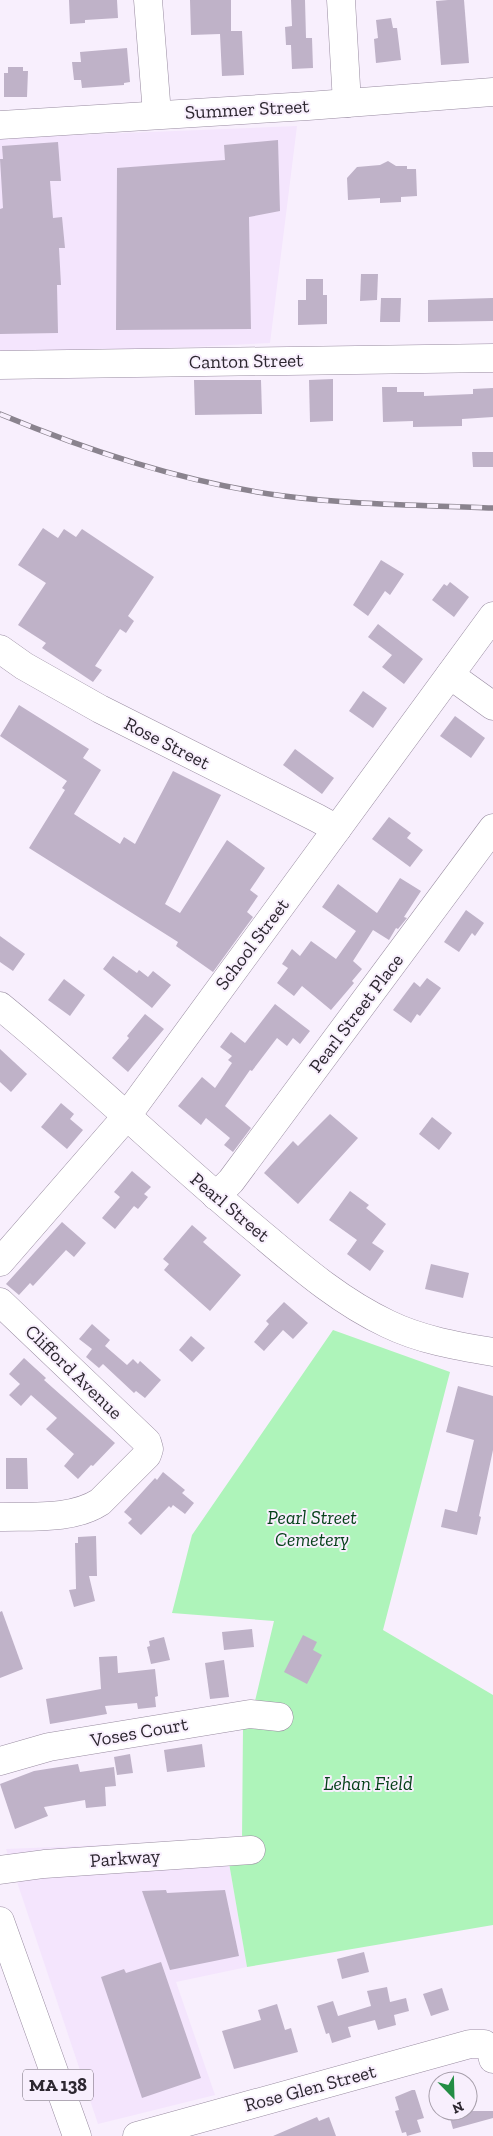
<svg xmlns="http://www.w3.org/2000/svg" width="493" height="2136" font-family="'Zilla Slab',serif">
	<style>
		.built { fill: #f4e5fd }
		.green { fill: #aef4ba }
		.building { fill: #bfb2c8 }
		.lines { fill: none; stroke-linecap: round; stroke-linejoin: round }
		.minor-casing { stroke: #998ca1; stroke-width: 29 }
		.major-casing { stroke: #998ca1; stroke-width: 29 }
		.minor { stroke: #fff; stroke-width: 28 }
		.major { stroke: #fff; stroke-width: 28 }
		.rail-casing { stroke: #8a838e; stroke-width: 5.5 }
		.rail { stroke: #f8effd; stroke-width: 4; stroke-dasharray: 11; stroke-linecap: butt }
		.labels { text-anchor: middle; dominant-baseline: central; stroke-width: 4; stroke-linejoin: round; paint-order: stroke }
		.shield { fill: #f8effd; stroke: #6a636e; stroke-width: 1 }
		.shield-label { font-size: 18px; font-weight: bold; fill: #2d2730 }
		.street-label { font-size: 19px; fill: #2d2730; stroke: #f8effd }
		.park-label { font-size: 19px; font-style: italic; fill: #044018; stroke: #f8effd }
	</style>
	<rect width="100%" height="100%" fill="#f8effd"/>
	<g class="built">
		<polygon points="297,126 270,343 0,356 0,138"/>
		<polygon points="225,1840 247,1967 176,1982 215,2095 98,2124 6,1849"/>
	</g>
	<polygon class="green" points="333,1330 450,1372 383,1630 493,1695 493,1925 247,1967 225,1840 242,1840 243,1727 255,1701 274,1621 172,1613 192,1535"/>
	<g class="building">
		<polygon points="69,0 117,0 118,18 85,20 85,23 70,24"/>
		<polygon points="190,0 231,0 231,31 242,31 244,75 222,76 220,34 191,35"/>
		<polygon points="291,0 305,0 306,38 312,38 313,68 292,69 291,45 286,45 285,27 292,26"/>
		<polygon points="448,0 464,0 469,63 441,65 436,1"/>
		<polygon points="391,18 393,28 397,28 401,60 376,63 374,39 378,38 376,20"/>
		<polygon points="127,48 130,82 124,83 124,85 82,88 81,80 74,80 72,62 81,62 80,52"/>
		<polygon points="8,67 23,67 23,71 28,71 27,97 4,97 4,73 8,73"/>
		<polygon points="278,140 280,211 249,217 251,329 116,330 117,168 225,160 224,145"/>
		<polygon points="58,142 61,181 50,181 53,218 62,217 65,248 59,248 61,285 57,285 58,333 0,334 0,209 3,208 0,159 3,159 2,146"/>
		<polygon points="388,161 396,166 407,166 407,169 416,169 417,196 401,197 401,202 380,203 380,198 348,200 347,178 357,167 380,165"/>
		<polygon points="361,274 378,274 377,300 360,301"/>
		<polygon points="306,279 323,279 323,295 327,295 327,324 298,325 298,300 306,300"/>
		<polygon points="381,298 401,298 400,322 380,322"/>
		<polygon points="493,298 493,321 428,322 428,300"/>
		<polygon points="333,379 333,421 310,422 309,380"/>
		<polygon points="194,380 261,380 262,414 195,415"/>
		<polygon points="382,387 397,387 397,392 424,392 424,396 473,394 473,389 493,388 493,417 462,419 462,426 413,427 413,421 383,422"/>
		<polygon points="472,452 493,452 493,467 473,467"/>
		<polygon points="43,528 58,538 64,529 76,537 82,529 154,577 128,616 134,621 126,633 120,629 95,666 102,670 93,682 42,648 46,643 18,625 46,583 18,565"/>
		<polygon points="381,560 404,574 390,595 385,591 368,616 353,605"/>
		<polygon points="450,582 469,597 454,617 432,600 444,584 447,586"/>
		<polygon points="378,624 423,659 404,684 382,667 392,655 368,637"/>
		<polygon points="363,691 387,708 373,728 349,711"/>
		<polygon points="19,705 89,749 83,758 101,770 74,814 120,844 124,837 135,844 173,771 221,795 165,904 180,913 227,840 265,868 250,890 258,896 247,912 253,917 213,972 176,946 178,942 29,848 65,790 62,788 67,781 0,736"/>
		<polygon points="455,716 485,738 471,758 440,736"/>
		<polygon points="295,749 334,778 322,794 283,765"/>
		<polygon points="389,817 411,833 407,838 423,850 410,867 372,839"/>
		<polygon points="400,878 421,891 404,917 407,918 398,929 396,928 389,940 373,930 353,961 362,969 352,981 354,983 331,1010 302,986 294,996 277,983 288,968 282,964 292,949 300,956 311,941 336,959 356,931 322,907 338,884 377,913"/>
		<polygon points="466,910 484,923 475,936 472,933 459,952 444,942"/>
		<polygon points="0,936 25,954 13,971 0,962"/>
		<polygon points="113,956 137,973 139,970 148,977 153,971 171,985 152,1008 103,969"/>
		<polygon points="427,978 441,988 420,1016 417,1014 411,1023 393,1010 414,982 420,987"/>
		<polygon points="64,979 85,995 70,1016 48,1000"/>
		<polygon points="275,1004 310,1031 300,1044 293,1038 287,1046 277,1038 252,1071 250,1070 225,1106 251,1128 233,1152 224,1145 230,1138 206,1118 201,1125 178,1106 202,1077 215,1088 232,1063 228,1060 232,1056 220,1047 231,1032 245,1043"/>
		<polygon points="145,1014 164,1029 128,1072 112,1058 129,1038 127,1036"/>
		<polygon points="0,1049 27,1074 11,1092 0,1082"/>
		<polygon points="61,1103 74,1114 70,1119 83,1130 67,1149 41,1127"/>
		<polygon points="330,1114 358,1138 298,1204 264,1173 293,1141 298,1146"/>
		<polygon points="432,1117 452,1133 439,1150 419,1134"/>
		<polygon points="132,1171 151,1187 144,1194 148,1197 138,1209 134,1206 115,1229 102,1218 120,1197 114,1192"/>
		<polygon points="350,1191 369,1205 366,1208 386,1224 372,1243 384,1251 370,1271 347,1254 357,1240 329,1220"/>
		<polygon points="62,1222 86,1243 74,1257 66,1250 33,1286 30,1283 19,1295 6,1284"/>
		<polygon points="192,1225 207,1238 203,1242 241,1275 210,1311 164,1270 169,1264 163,1259"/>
		<polygon points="431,1264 469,1273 463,1298 425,1289"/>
		<polygon points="284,1302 308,1323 293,1339 283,1330 264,1351 254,1342 269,1324 266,1321"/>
		<polygon points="92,1324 110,1340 105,1346 127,1365 133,1359 138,1364 140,1361 161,1380 145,1398 136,1391 134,1393 103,1364 99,1368 86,1357 92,1349 79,1339"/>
		<polygon points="191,1336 205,1348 192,1362 179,1350"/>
		<polygon points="24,1358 46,1378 44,1380 115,1443 93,1466 91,1465 78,1479 64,1466 74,1454 46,1429 57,1418 31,1395 21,1406 9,1395 20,1384 9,1374"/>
		<polygon points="458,1386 493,1396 493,1450 479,1516 481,1517 477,1535 441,1527 445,1509 457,1512 474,1440 446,1432"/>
		<polygon points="6,1458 27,1458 28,1489 6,1489"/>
		<polygon points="163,1472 185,1490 182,1493 194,1503 185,1514 173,1505 171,1508 169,1506 141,1535 128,1523 132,1519 124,1512 155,1478 157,1480"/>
		<polygon points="96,1536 97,1576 89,1576 95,1601 74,1607 69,1590 76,1589 75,1543 78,1543 78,1537"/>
		<polygon points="2,1611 23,1669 0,1678 0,1612"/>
		<polygon points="252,1629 254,1647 224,1650 222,1632"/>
		<polygon points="303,1635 317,1642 313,1650 322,1655 307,1684 284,1672"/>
		<polygon points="164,1637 170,1660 151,1664 147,1647 150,1646 149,1641"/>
		<polygon points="117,1656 118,1673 155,1669 158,1696 155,1697 156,1707 138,1709 137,1703 105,1706 107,1714 50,1724 46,1699 101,1689 99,1657"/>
		<polygon points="224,1660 229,1697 210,1699 205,1663"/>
		<polygon points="202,1744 205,1767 167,1772 164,1750"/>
		<polygon points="130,1754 133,1773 117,1775 114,1757"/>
		<polygon points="78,1764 80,1772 114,1767 116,1786 105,1787 106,1806 86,1808 85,1800 44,1807 48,1816 15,1829 0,1784 34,1771"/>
		<polygon points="166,1890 167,1893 225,1890 239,1956 170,1970 142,1891"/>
		<polygon points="364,1952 369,1972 342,1979 337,1959"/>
		<polygon points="161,1962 201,2078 142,2098 101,1977 124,1969 126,1973"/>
		<polygon points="387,1987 390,2002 406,1998 409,2011 394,2015 396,2025 378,2030 375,2020 348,2027 351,2037 332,2043 329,2033 326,2034 317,2006 333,2001 338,2016 371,2006 367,1991"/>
		<polygon points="442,1988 449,2010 431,2016 423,1994"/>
		<polygon points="277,2004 285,2030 291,2028 298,2052 234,2069 222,2031 261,2020 258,2010"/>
		<polygon points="412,2090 415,2090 424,2118 417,2120 421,2132 407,2136 406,2132 402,2133 395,2111 399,2110 395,2097"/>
		<polygon points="448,2111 493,2111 493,2118 453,2129"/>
		<polygon points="317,2117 319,2121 329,2117 336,2136 273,2136"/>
	</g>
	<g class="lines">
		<g class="minor-casing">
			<g id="minor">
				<polyline points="148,0 157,114"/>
				<polyline points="341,0 347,103"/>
				<polyline points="0,125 308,106 493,92"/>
				<polyline points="0,649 24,666 100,709 317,818 337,829"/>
				<polyline points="450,675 493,706"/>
				<polyline points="216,1196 231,1181 493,828"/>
				<polyline points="0,1262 126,1117 493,616"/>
				<path d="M0,1302l147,140 2,7 -2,6 -47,47c-28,18 -68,14 -100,15"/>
				<polyline points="0,1761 49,1747 250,1714 279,1717"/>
				<polyline points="0,1870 44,1864 251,1850"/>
				<polyline points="137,2136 470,2044 484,2044 491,2051 493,2059"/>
			</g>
		</g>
		<g class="major-casing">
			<g id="major">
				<polyline points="0,365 493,358"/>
				<path d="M0,1006c87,71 167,149 253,221 43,36 84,73 135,97 33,16 69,22 105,28"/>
				<polyline points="0,1921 77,2136"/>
			</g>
		</g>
		<use href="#minor" class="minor"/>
		<use href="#major" class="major"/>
		<g class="rail-casing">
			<path id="rail" d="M0,414c91,38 186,69 284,82 69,9 139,9 209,12"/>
		</g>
		<use href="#rail" class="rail"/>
	</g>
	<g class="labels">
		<rect class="shield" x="23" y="2069.5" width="70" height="31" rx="4"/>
		<g class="shield-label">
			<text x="58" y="2085">MA 138</text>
		</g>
		<g class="street-label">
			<text transform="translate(247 109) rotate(-3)">Summer Street</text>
			<text transform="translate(246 361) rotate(-1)">Canton Street</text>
			<text transform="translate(167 743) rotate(27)">Rose Street</text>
			<text transform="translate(252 944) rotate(-53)">School Street</text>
			<text transform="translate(356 1013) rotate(-53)">Pearl Street Place</text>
			<text transform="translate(230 1207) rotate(40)">Pearl Street</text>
			<text transform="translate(74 1372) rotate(44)">Clifford Avenue</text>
			<text transform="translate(139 1732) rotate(-10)">Voses Court</text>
			<text transform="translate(125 1858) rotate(-4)">Parkway</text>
			<text transform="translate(310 2088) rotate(-15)">Rose Glen Street</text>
		</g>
		<g class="park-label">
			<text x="312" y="1517">Pearl Street<tspan x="312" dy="22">Cemetery</tspan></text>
			<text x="368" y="1783">Lehan Field</text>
		</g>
	</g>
	<g transform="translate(453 2096) rotate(157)"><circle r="24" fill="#f8effd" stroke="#a79fab"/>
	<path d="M0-4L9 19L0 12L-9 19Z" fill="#238d44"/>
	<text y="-8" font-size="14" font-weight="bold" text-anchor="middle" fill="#2d2730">N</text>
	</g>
</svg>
